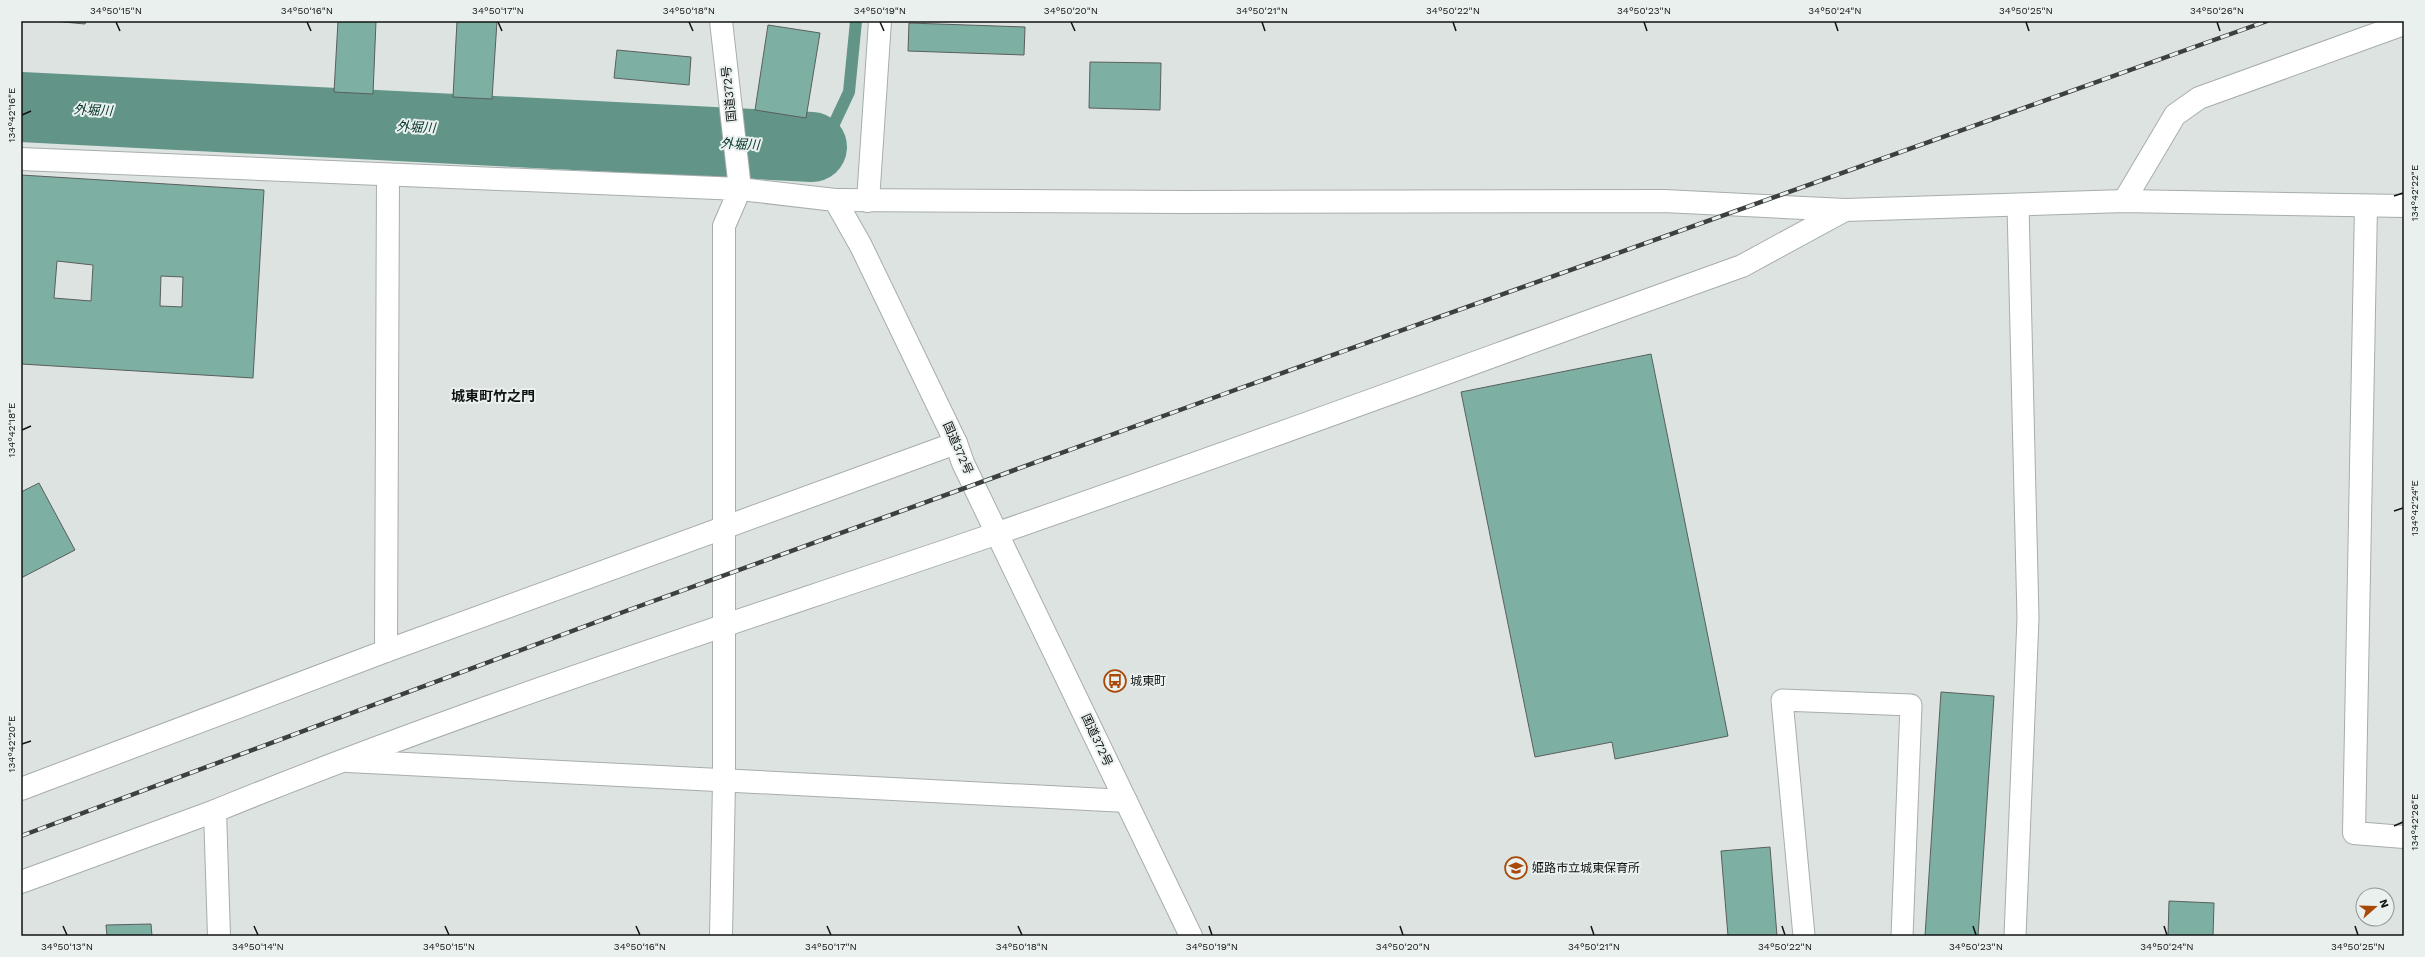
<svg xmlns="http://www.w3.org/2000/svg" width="2425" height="957" font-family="'Work Sans','Noto Sans JP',sans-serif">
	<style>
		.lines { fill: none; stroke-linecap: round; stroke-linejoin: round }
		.stream { stroke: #639488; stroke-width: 12 }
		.river { stroke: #639488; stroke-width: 70 }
		.building { fill: #7eafa3; stroke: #595f5d; fill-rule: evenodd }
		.lane-casing { stroke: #a7adac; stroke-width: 23 }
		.street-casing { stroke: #a7adac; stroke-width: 24 }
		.secondary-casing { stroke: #a7adac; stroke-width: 24 }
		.highway-casing { stroke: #a7adac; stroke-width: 24 }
		.lane { stroke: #fff; stroke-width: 21 }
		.street { stroke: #fff; stroke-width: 22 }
		.secondary { stroke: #fff; stroke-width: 22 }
		.highway { stroke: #fff; stroke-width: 22 }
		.rail-casing { stroke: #3c403f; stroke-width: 4.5 }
		.rail { stroke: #e9f0ee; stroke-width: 3; stroke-dasharray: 9; stroke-linecap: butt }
		.ticks { fill: none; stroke: #101312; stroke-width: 1.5 }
		.labels { text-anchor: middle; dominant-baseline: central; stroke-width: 4; stroke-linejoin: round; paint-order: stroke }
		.street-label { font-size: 12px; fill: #101312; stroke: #e9f0ee }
		.poi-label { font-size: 12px; fill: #101312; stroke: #e9f0ee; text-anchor: start }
		.water-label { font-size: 13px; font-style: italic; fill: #013129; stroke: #e9f0ee }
		.quarter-label { font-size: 14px; font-weight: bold; fill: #101312; stroke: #e9f0ee }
		.neatline { fill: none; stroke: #101312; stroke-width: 1.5 }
		.ticks-label { font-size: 10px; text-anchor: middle; fill: #101312 }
	</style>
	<rect width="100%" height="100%" fill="#dce3e1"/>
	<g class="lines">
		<polyline class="stream" points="812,147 833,126 849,92 856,21"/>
		<polyline class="river" points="21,107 812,147"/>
	</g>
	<g class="building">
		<polygon points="53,21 86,21 85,24"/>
		<polygon points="338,21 376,21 373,94 334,92"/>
		<polygon points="457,21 497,21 492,99 453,97"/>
		<polygon points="909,23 1025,27 1024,55 908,51"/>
		<polygon points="768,25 820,33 806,118 755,110"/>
		<polygon points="617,50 691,57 689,85 614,78"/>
		<polygon points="1090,62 1161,63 1160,110 1089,108"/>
		<path d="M21,175l243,15 -11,188 -232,-14zM57,261l36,4 -2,36 -37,-3zM161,276l22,1 -1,30 -22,-1z"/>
		<polygon points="1651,354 1728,736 1615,759 1612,742 1535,757 1461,392"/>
		<polygon points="39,483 75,550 21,578 21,492"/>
		<polygon points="1941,692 1994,696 1978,936 1925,936"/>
		<polygon points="1770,847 1777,936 1728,936 1721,851"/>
		<polygon points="2169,901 2214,903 2213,936 2168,936"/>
		<polygon points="151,924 152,936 107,936 106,925"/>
	</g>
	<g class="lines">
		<g class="lane-casing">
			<g id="lane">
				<polyline points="1804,936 1782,700 1911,705 1902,936"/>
				<polyline points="2015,936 2028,618 2018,205"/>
			</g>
		</g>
		<g class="street-casing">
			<g id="street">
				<polyline points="21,159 740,189 724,226 724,782 721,936"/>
				<polyline points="835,200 1184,202 1664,201 1845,210 2124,201 2404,206"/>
				<polyline points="868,201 880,21"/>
				<polyline points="2124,201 2175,115 2199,98 2404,24"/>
				<polyline points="386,651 388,175"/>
				<polyline points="348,761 1126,801"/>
				<polyline points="21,789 386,651 956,443"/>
				<path d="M219,936l-4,-125c257,-105 521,-188 783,-278 249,-86 496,-178 744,-267l103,-56"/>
			</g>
		</g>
		<g class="secondary-casing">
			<g id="secondary">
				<polyline points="2366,206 2354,833 2404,837"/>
				<polyline points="21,882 215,811"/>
			</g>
		</g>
		<g class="highway-casing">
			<polyline id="highway" points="721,21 740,189 835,200 861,246 956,443 963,463 1191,936"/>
		</g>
		<use href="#lane" class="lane"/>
		<use href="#street" class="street"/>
		<use href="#secondary" class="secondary"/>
		<use href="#highway" class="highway"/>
		<g class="rail-casing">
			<polyline id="rail" points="21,836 626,611 1235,390 2267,21"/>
		</g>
		<use href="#rail" class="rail"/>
	</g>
	<path class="ticks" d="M116,22l4,9M307,22l4,9M498,22l4,9M689,22l4,9M880,22l4,9M1071,22l4,9M1262,22l3,9M1453,22l3,9M1644,22l3,9M1835,22l3,9M2026,22l3,9M2217,22l3,9M22,115l9,-4M2394,196l9,-3M22,430l9,-4M2394,511l9,-3M22,744l9,-3M2394,826l9,-4M63,926l4,9M254,926l4,9M445,926l4,9M636,926l4,9M827,926l4,9M1018,926l4,9M1209,926l3,9M1400,926l3,9M1591,926l3,9M1782,926l3,9M1973,926l3,9M2164,926l3,9M2355,926l3,9"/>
	<defs>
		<g id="bus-ring" transform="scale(1.15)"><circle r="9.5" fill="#e9f0ee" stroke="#aa4907" stroke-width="1.5"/><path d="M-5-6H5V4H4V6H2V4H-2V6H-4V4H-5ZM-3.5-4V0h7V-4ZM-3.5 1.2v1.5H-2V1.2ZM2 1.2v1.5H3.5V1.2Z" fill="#aa4907"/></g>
		<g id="school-ring" transform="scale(1.15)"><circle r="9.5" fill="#e9f0ee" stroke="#aa4907" stroke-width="1.5"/><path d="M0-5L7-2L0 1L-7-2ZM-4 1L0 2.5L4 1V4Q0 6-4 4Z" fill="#aa4907"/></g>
	</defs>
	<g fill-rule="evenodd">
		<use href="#bus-ring" x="1115" y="681"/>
		<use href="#school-ring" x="1516" y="868"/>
	</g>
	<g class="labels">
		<g class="street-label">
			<text transform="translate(729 94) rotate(-96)">国道372号</text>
			<text transform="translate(958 448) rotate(66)">国道372号</text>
			<text transform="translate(1097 740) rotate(65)">国道372号</text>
		</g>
		<g class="poi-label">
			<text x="1130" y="681">城東町</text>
			<text x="1532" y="868">姫路市立城東保育所</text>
		</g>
		<g class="water-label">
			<text transform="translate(93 110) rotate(3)">外堀川</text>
			<text transform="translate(416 127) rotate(3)">外堀川</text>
			<text transform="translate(740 144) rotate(3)">外堀川</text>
		</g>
		<g class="quarter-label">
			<text x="493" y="396">城東町竹之門</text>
		</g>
	</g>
	<rect width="2425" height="957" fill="none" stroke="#e9f0ee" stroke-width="44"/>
	<g transform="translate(2375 907) rotate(70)"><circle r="19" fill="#e9f0ee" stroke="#929896"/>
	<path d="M0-3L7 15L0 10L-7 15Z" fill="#aa4907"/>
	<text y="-6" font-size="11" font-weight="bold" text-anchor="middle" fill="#101312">N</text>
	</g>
	<rect x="22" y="22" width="2381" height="913" class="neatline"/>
	<g class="ticks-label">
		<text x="116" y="14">34°50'15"N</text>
		<text x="307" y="14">34°50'16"N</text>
		<text x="498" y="14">34°50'17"N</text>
		<text x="689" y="14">34°50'18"N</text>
		<text x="880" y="14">34°50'19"N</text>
		<text x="1071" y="14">34°50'20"N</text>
		<text x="1262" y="14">34°50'21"N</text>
		<text x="1453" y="14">34°50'22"N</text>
		<text x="1644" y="14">34°50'23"N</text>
		<text x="1835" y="14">34°50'24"N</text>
		<text x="2026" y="14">34°50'25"N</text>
		<text x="2217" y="14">34°50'26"N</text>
		<text transform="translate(11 115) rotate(-90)" y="4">134°42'16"E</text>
		<text transform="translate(2414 193) rotate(-90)" y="4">134°42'22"E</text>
		<text transform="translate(11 430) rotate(-90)" y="4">134°42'18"E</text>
		<text transform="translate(2414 508) rotate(-90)" y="4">134°42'24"E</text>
		<text transform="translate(11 744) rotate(-90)" y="4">134°42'20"E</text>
		<text transform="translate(2414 822) rotate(-90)" y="4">134°42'26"E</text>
		<text x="67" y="950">34°50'13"N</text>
		<text x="258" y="950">34°50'14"N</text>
		<text x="449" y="950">34°50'15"N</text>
		<text x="640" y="950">34°50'16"N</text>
		<text x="831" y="950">34°50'17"N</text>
		<text x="1022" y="950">34°50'18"N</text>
		<text x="1212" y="950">34°50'19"N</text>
		<text x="1403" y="950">34°50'20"N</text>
		<text x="1594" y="950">34°50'21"N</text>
		<text x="1785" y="950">34°50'22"N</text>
		<text x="1976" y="950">34°50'23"N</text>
		<text x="2167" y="950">34°50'24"N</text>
		<text x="2358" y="950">34°50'25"N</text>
	</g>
</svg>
